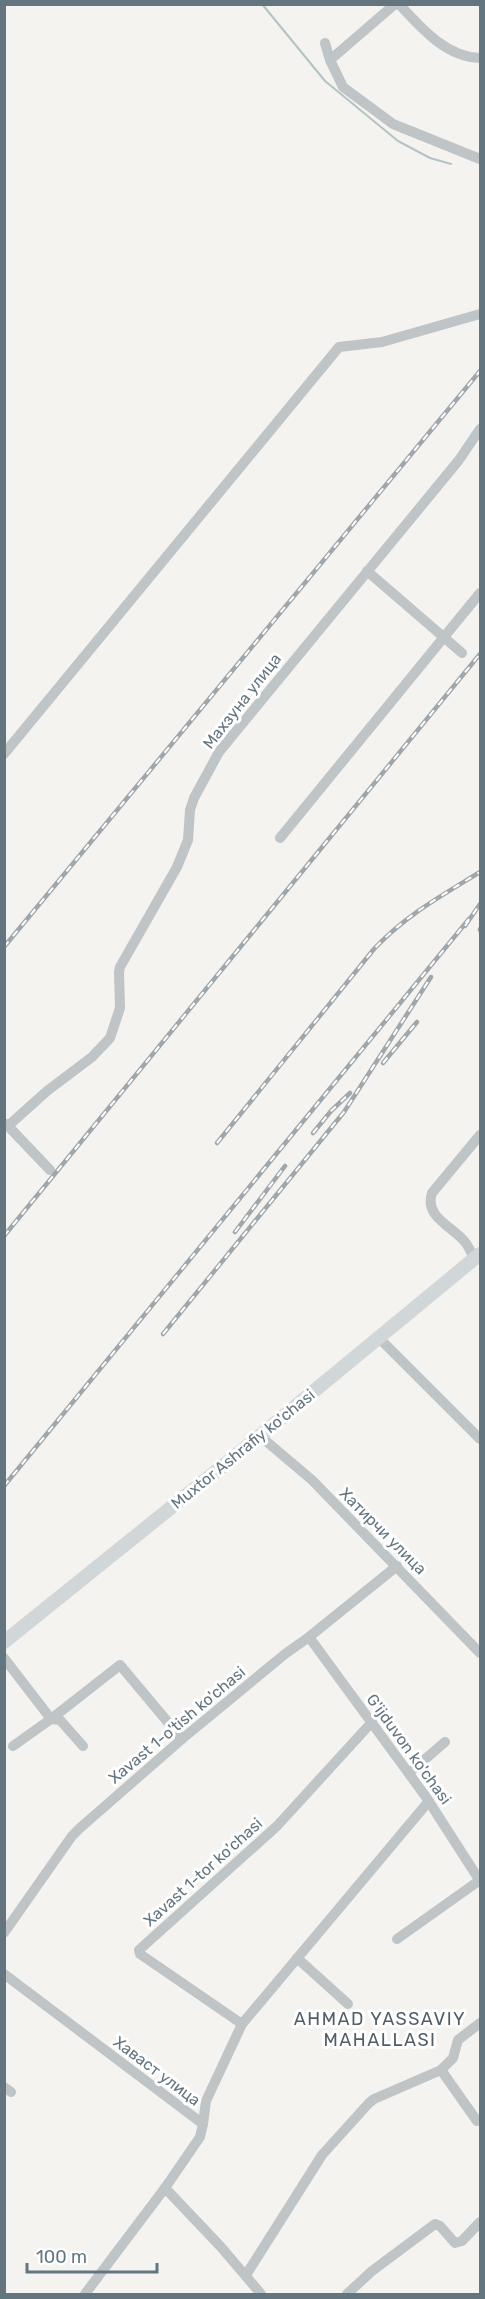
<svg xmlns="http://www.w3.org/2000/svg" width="485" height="2299" font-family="Rubik,sans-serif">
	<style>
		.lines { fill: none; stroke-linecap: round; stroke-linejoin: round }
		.stream { stroke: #b4c3c5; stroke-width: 2 }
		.minor { stroke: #bfc4c6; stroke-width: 10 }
		.secondary { stroke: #d1d6d9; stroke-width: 14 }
		.rail-casing { stroke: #a0a7ab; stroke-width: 4.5 }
		.rail { stroke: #fff; stroke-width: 2; stroke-dasharray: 7; stroke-linecap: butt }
		.labels { text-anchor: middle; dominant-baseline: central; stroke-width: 6; stroke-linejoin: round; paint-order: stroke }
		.street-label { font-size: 16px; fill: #637680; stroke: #fff }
		.neighbourhood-label { font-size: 18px; letter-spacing: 1.5px; fill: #515e65; stroke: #fff }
	</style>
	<rect width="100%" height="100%" fill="#f4f3f0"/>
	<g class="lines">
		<polyline class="stream" points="262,4 325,81 398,141 430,158 451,164"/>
		<g class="minor">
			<path d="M399,4c22,24 47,53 81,54"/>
			<polyline points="325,43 330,60 343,87 393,124 480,159"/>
			<polyline points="330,60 395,4"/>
			<polyline points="367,571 462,653"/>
			<polyline points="4,754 339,347 382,342 480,314"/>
			<polyline points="280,838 480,593"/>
			<polyline points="4,1123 8,1126 47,1091 92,1057 110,1038 120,1008 119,972 120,967 177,867 188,840 190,810 194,798 219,752 459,460 480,429"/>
			<polyline points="8,1126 50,1170"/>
			<path d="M474,1259c-2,-5 -5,-12 -9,-17 -13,-16 -41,-25 -33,-49l48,-58"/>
			<polyline points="379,1338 480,1439"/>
			<polyline points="260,1436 312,1480 480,1653"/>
			<polyline points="309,1637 426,1797 480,1881"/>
			<polyline points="4,1658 51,1719 60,1720 83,1746"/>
			<polyline points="13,1746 51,1719 120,1665 182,1739"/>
			<polyline points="409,1773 445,1742"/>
			<polyline points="4,1933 72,1836 80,1828 182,1739 285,1654 309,1637 397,1566"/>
			<polyline points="397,1939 480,1880"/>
			<polyline points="297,1958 348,2004"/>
			<polyline points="4,1974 203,2124 200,2137 165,2188 221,2247 261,2294"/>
			<polyline points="242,2024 140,1954 139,1950 277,1826 372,1722"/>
			<polyline points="441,2070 477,2121"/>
			<polyline points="4,2087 11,2092"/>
			<polyline points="203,2124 206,2101 242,2024 429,1801"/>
			<polyline points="246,2275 322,2155 369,2103 374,2099 441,2070 453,2058 458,2040 480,2023"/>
			<polyline points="85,2294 165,2188"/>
			<polyline points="347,2294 372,2271 435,2224 440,2226 455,2243 462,2241 480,2222"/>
		</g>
		<polyline class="secondary" points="4,1642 245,1448 480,1254"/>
		<g class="rail-casing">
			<g id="rail">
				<polyline points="465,926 480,904"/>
				<polyline points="480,930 480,929"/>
				<polyline points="4,947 480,371"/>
				<polyline points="383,1063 417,1022"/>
				<polyline points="313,1133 331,1111 350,1093"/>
				<path d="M217,1143l157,-194c32,-34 67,-53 106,-77"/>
				<polyline points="235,1232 285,1166"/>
				<polyline points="4,1236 480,654"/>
				<polyline points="163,1334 344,1112 431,977"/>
				<polyline points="4,1486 469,919"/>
			</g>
		</g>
		<use href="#rail" class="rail"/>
	</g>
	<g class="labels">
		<g class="street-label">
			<text transform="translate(242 701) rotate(-52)">Махзуна улица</text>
			<text transform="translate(243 1449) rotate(-39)">Muxtor Ashrafiy ko'chasi</text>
			<text transform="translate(383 1531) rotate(45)">Хатирчи улица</text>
			<text transform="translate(177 1725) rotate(-40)">Xavast 1-o'tish ko'chasi</text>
			<text transform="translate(409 1749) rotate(54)">G'ijduvon ko'chasi</text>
			<text transform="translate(203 1872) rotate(-42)">Xavast 1-tor ko'chasi</text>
			<text transform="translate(157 2071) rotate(37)">Хаваст улица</text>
		</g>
		<g class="neighbourhood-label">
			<text x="380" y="2019">AHMAD YASSAVIY<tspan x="380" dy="21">MAHALLASI</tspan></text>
		</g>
	</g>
	<rect width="485" height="2299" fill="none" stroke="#637680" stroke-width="12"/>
	<path d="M27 2263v9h130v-9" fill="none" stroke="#637680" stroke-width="3"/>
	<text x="36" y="2263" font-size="18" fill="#637680" stroke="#ffffff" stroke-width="4.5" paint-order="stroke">100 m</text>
</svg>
